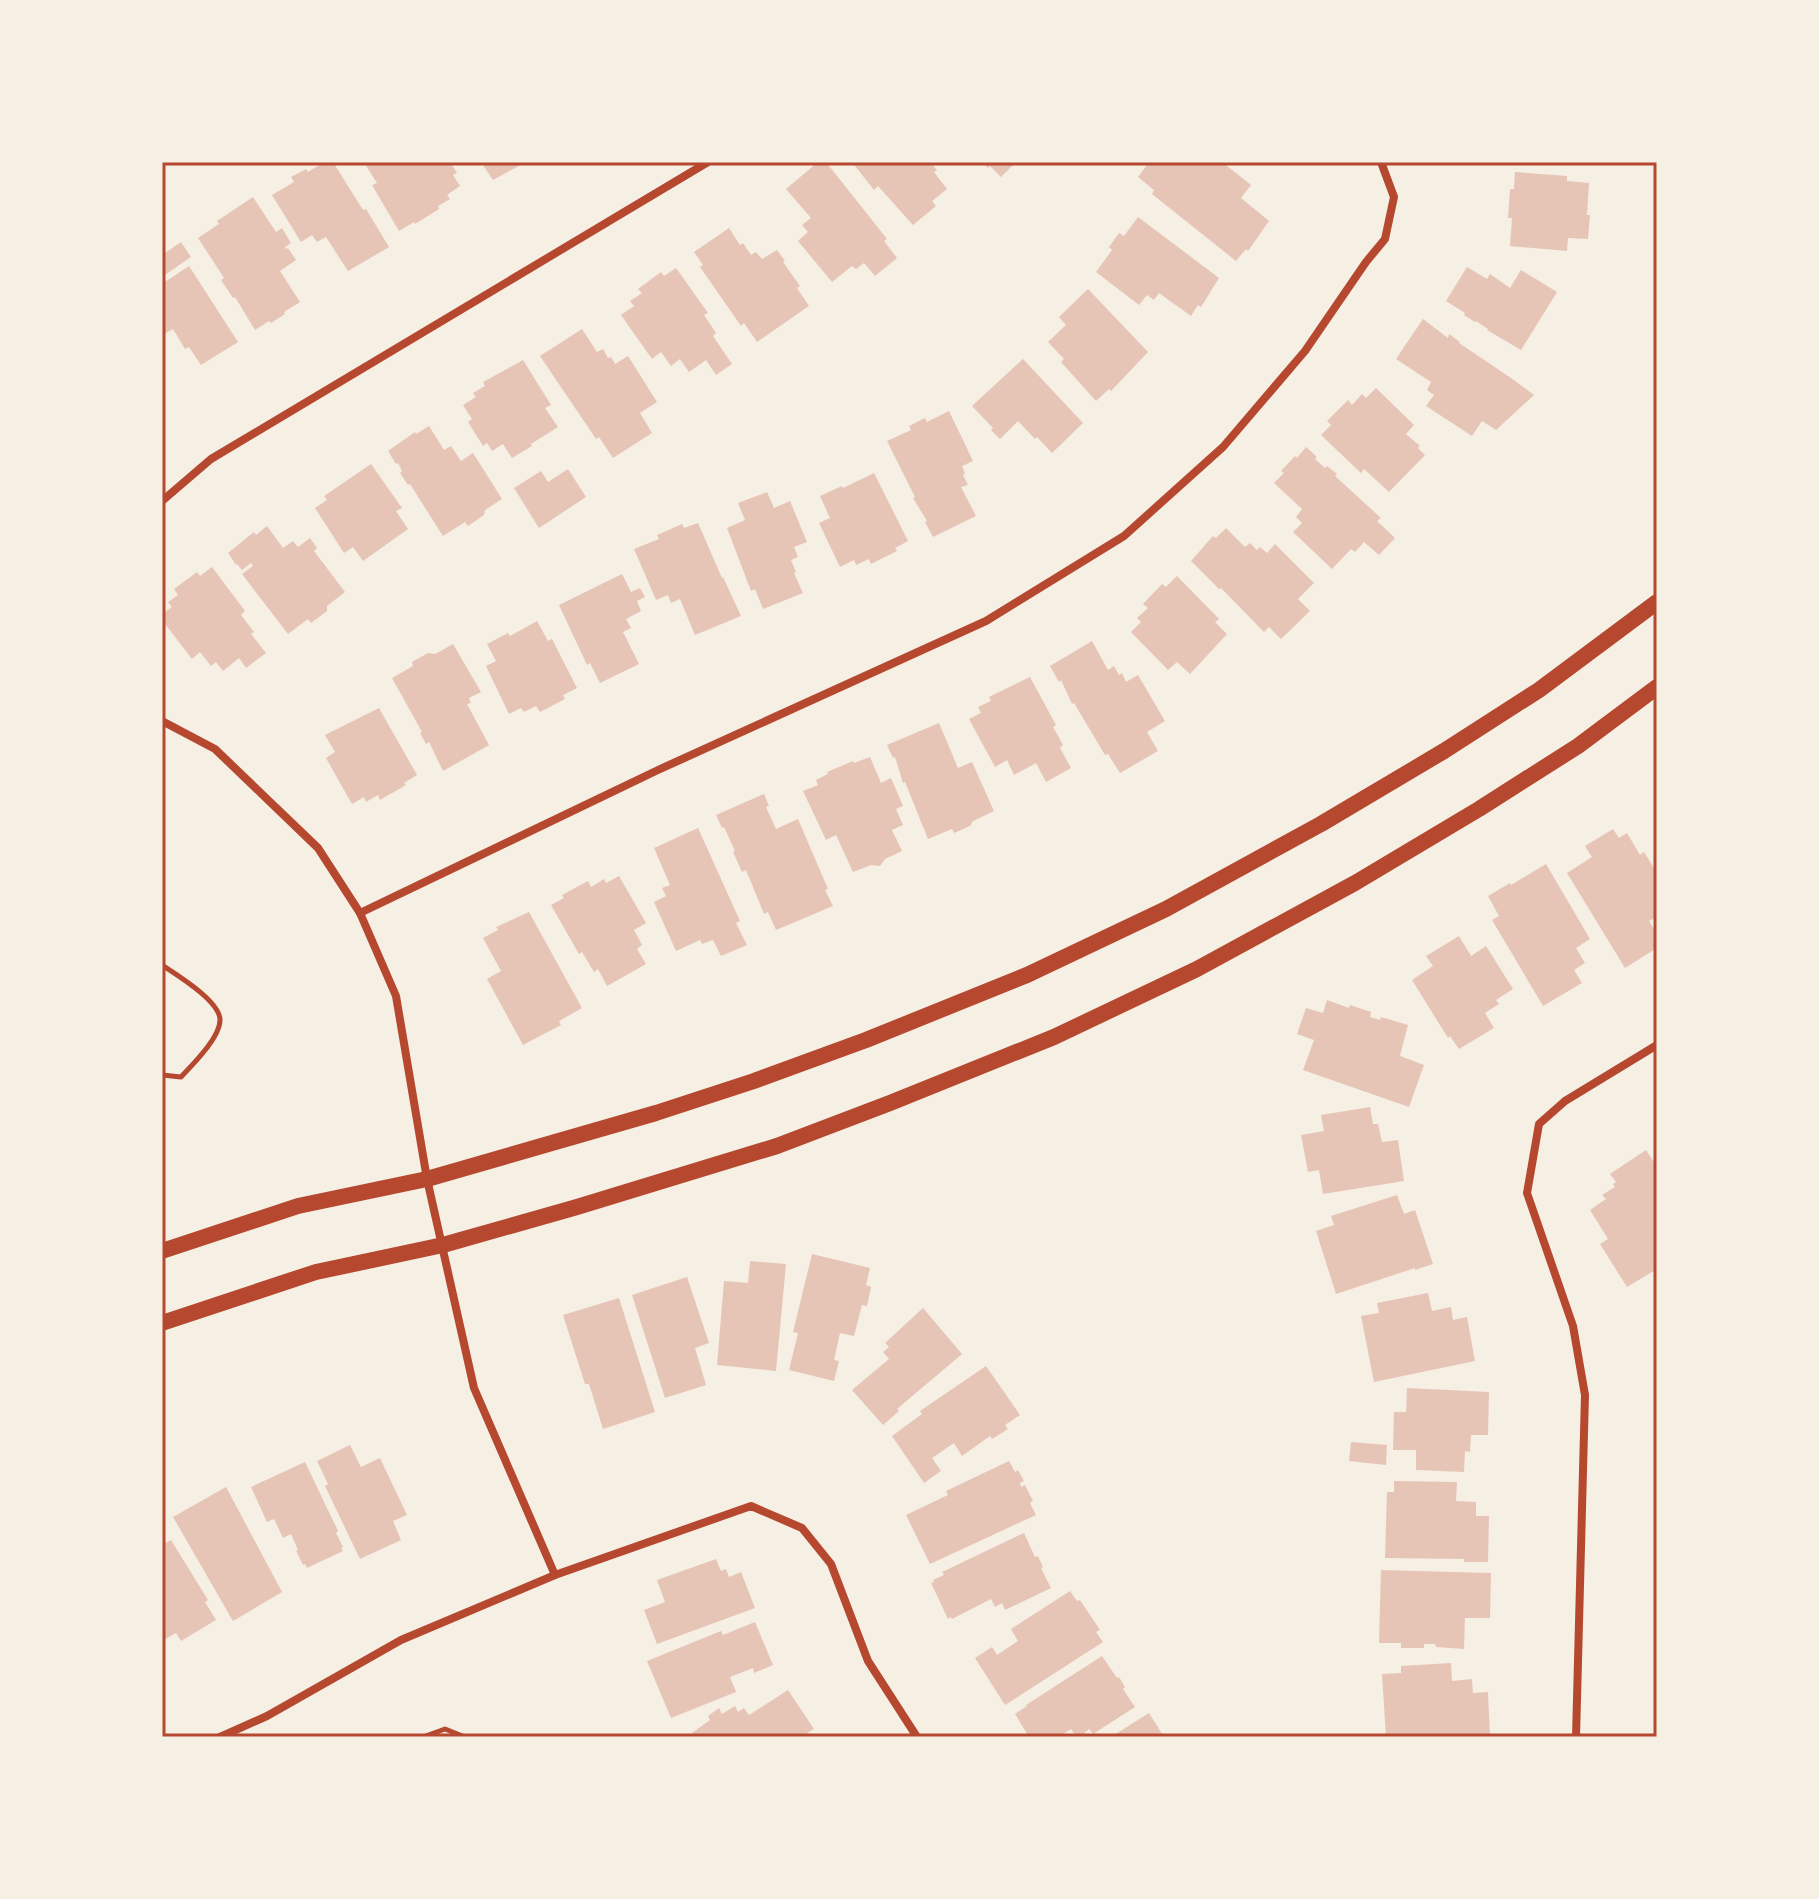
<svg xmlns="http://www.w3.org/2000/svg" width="1819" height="1899" font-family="'Golos Text',sans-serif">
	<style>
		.building { fill: #e6c5b7 }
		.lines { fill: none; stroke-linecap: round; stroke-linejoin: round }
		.path { stroke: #b5482f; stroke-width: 5 }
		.minor { stroke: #b5482f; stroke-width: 8 }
		.secondary { stroke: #b5482f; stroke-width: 16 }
		.neatline { fill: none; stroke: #b5482f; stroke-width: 3 }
	</style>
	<rect width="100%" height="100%" fill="#f6efe4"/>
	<g class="building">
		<polygon points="324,162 333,162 363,210 366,209 389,247 348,271 326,237 317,242 312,235 301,242 272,195 294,182 291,177 306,169 308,172"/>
		<polygon points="368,162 450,162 457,173 453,175 460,186 447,195 450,199 438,206 439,209 415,224 414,222 399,231 372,185 377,183 365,164"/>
		<polygon points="481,162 526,162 493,180"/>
		<polygon points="818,162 826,162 887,239 884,241 897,258 875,276 864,263 856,269 852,266 832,282 798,241 808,232 802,225 811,218 786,189"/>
		<polygon points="852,162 930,162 937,170 934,172 947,189 932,201 936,206 913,225 878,186 874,190"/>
		<polygon points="982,162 1016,162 1001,177 990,166 988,168"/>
		<polygon points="1149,162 1222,162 1251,185 1241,198 1269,221 1248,251 1246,249 1236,261 1152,194 1154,190 1138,177"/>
		<polygon points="1515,172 1567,176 1567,181 1589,183 1587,215 1590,215 1588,239 1568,238 1567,251 1510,246 1512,218 1508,218 1510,189 1514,189"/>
		<polygon points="253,197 276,232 282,228 291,243 285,247 286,249 288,248 296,260 280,271 300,302 284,312 285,314 271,323 269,321 255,330 235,297 233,298 221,280 224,278 198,238 219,224 217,221"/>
		<polygon points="1138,217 1219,278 1201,307 1198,305 1191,316 1159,293 1154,300 1147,295 1139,305 1096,272 1112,250 1109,247 1119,233 1124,236"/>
		<polygon points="729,228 740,245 743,243 751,255 756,252 762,259 777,250 785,261 783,262 800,286 797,288 809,306 757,342 744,323 741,326 700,267 703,265 694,252"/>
		<polygon points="181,242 191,257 162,277 162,255"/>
		<polygon points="189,266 238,342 201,365 189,347 185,349 173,329 162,335 162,284"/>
		<polygon points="1467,267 1487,279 1490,274 1510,288 1521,270 1557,292 1521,350 1487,330 1488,329 1476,321 1475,322 1464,315 1465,313 1446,301"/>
		<polygon points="676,268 708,313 704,315 716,333 713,336 732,364 716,375 706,360 689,372 680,359 671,366 661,352 652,359 621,315 634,306 630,301 642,293 638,289 661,272 664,276"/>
		<polygon points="1088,289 1148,352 1111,391 1109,389 1096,401 1061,362 1064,359 1048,342 1066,325 1059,317"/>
		<polygon points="1423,319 1448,338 1449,334 1460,342 1459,343 1511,378 1534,395 1496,430 1482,421 1472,436 1426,406 1434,395 1427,390 1431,382 1396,359"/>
		<polygon points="582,329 597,352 603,349 608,358 611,357 615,364 628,356 657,402 640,413 652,433 613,458 599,437 596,439 540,356"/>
		<polygon points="1023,359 1083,423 1052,453 1037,437 1035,439 1018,421 1000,439 991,430 993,428 972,406"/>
		<polygon points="523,360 551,405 545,408 558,427 531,444 532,446 512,458 503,444 492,451 487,443 483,446 468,422 472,419 463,405 476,397 473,393 485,386 483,382"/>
		<polygon points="1376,388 1414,425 1406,434 1420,446 1418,448 1425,455 1389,492 1364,469 1361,473 1321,435 1331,425 1327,421 1348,400 1352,405 1362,394 1366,398"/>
		<polygon points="949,411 973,461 962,466 965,473 963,475 968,485 961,487 976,516 933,537 925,522 927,521 913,498 915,497 887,441 911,430 909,426 925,418 927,422"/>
		<polygon points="429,426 444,450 451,446 461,461 473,453 502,499 485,510 484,515 468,526 465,522 443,536 410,484 408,485 400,473 402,471 398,463 396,464 388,451 415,432 416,434"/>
		<polygon points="1306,447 1317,457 1315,459 1325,468 1327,466 1337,474 1335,476 1381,518 1377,521 1395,538 1379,555 1364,542 1355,552 1351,549 1332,569 1293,532 1302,523 1296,517 1302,509 1274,483 1284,473 1281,471 1295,456 1297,458"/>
		<polygon points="371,464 402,508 396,511 408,529 363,561 353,547 344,553 315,508 327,500 324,496"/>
		<polygon points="568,469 586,497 539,528 514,488 541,471 548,482"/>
		<polygon points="874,473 908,541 895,548 897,551 871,564 869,559 856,565 854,560 840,567 819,523 830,518 820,496 842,486 843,488"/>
		<polygon points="767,492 774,508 790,501 807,542 794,547 798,557 791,560 796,572 794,573 803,593 763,609 755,589 751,591 727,528 745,520 738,503"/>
		<polygon points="698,523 722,578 723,577 741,616 695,635 680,599 671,603 668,595 656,600 634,549 659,539 657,535 682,524 684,528"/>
		<polygon points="267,526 283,548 293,541 298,547 310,538 317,548 314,551 345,592 327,606 327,611 311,623 308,619 288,634 242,574 253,566 251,563 242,570 237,564 236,565 228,553 254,532 256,535"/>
		<polygon points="1226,528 1245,547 1250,543 1257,550 1260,547 1267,553 1275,544 1314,583 1298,599 1310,611 1281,639 1269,627 1264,632 1221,588 1219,589 1191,561 1213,536 1216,538"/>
		<polygon points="212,567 245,611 241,615 254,632 251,634 266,653 246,668 239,658 223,671 216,662 211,666 200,652 192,659 162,620 162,614 172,607 168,602 178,595 174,589 197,572 200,576"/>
		<polygon points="622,574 631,592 640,588 645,597 637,601 641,611 626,619 631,628 623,632 639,664 600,683 590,663 587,665 559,605"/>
		<polygon points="1177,576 1219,619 1215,622 1227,634 1190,674 1177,662 1168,670 1131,632 1141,622 1137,618 1148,608 1143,604 1162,584 1166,587"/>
		<polygon points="537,621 548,641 552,639 577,688 563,695 565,699 540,712 536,706 524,712 521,708 509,714 486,666 496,661 487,644 508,633 510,636"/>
		<polygon points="1092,641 1108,670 1114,666 1119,675 1122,673 1126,682 1138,675 1165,721 1147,732 1158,751 1120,773 1108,754 1105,755 1074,703 1072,704 1061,680 1059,682 1050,666"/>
		<polygon points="453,644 481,692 469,698 471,703 467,704 489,745 443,771 429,742 426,744 420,733 422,732 392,678 413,666 412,662 428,653 435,654"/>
		<polygon points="1030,677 1056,725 1053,727 1063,745 1060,748 1071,768 1046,782 1036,763 1014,775 1007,760 995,767 969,719 981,713 978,707 991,701 989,697"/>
		<polygon points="379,708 417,775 404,783 406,785 380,800 378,795 366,802 364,797 352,804 326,758 335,752 325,735"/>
		<polygon points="939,723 958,768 972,762 994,811 973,821 970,826 954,833 952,829 928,839 905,782 903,783 895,757 893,758 887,745"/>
		<polygon points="870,757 881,783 891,778 903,806 896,809 903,825 892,830 902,851 885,859 880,866 871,865 853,872 836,835 826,840 803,791 818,785 816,780 828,774 827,772 853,761 854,763"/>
		<polygon points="764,794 769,806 766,807 776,829 798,819 828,889 825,890 833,906 776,930 768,912 764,914 746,870 742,872 733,852 735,851 724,827 722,828 716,815"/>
		<polygon points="698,828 740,921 736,923 747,945 721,956 713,940 702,944 700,940 676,951 654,902 666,896 662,888 670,885 654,848"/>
		<polygon points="1613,829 1619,838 1627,833 1640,855 1644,852 1657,873 1657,917 1649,921 1657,934 1657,948 1625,968 1567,873 1592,857 1585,846"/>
		<polygon points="1546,864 1590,939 1576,948 1585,963 1574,970 1582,983 1543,1006 1492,920 1499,916 1488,896 1510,883 1511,885"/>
		<polygon points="619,876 646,923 634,930 642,945 637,949 646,964 607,986 598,969 594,972 582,952 579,954 551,905 564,898 562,895 588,881 591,887 604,879 606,883"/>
		<polygon points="529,912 582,1008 559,1021 561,1025 523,1045 487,979 501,971 483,938 498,930 496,927"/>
		<polygon points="1459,936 1471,956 1486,946 1513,989 1496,1000 1499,1004 1485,1013 1494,1028 1459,1049 1450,1036 1448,1038 1412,980 1433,966 1426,956"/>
		<polygon points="1327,1000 1349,1008 1350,1005 1371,1012 1370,1017 1380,1020 1381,1017 1408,1025 1400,1056 1424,1065 1409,1107 1303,1070 1314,1040 1297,1034 1306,1008 1323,1013"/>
		<polygon points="1370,1107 1373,1124 1378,1124 1382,1142 1398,1140 1404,1181 1323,1194 1319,1170 1308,1172 1301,1135 1324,1131 1321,1115"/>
		<polygon points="1646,1150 1657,1167 1657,1269 1627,1287 1600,1244 1608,1239 1590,1210 1606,1199 1602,1195 1615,1187 1613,1184 1616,1182 1610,1174"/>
		<polygon points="1397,1195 1404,1214 1415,1210 1433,1264 1415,1270 1415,1268 1336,1294 1316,1231 1334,1225 1331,1216"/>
		<polygon points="812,1254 870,1268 866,1285 871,1287 867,1306 862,1305 854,1336 840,1333 834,1360 839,1361 834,1381 789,1370 798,1333 793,1332"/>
		<polygon points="750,1261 786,1264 776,1371 717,1365 724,1281 748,1283"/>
		<polygon points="687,1277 709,1343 695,1348 706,1385 665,1398 632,1295"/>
		<polygon points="1428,1293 1432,1311 1451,1307 1453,1320 1467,1317 1475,1361 1374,1382 1361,1316 1379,1313 1377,1303"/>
		<polygon points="619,1298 655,1412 603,1429 589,1384 585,1384 563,1315"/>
		<polygon points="923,1308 962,1354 897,1409 899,1411 883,1425 852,1390 889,1359 883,1352 889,1347 885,1343"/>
		<polygon points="986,1366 1020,1415 1005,1425 1008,1429 992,1439 990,1436 962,1456 954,1443 932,1458 941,1471 924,1483 892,1436 922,1414 920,1411"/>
		<polygon points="1407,1388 1489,1392 1488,1435 1471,1435 1470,1452 1465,1451 1464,1472 1416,1470 1416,1450 1393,1450 1394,1412 1406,1412"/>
		<polygon points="1351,1442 1387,1445 1386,1465 1349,1461"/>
		<polygon points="350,1445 361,1467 380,1458 407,1515 393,1521 401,1540 360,1559 325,1486 328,1484 317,1461"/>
		<polygon points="1009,1461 1015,1472 1018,1470 1024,1481 1020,1483 1021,1487 1025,1485 1033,1501 1030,1503 1036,1515 930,1564 906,1515 948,1495 946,1491"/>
		<polygon points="305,1462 338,1531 336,1533 343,1547 341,1548 343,1551 307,1568 305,1564 303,1565 296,1551 298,1550 291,1534 283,1538 274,1519 267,1522 251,1487"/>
		<polygon points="1394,1481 1457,1482 1456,1501 1476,1502 1476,1516 1489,1516 1488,1562 1464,1562 1464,1559 1385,1558 1387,1492 1394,1492"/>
		<polygon points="226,1487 282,1592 233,1621 173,1517"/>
		<polygon points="1024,1533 1035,1557 1038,1556 1043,1567 1041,1568 1051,1588 1005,1610 1002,1603 995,1607 991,1599 952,1619 951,1617 948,1619 931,1583 934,1582 933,1580 944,1575 942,1572"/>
		<polygon points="171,1540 208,1600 205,1602 216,1620 181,1641 176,1633 162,1641 162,1545"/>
		<polygon points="716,1559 721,1571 726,1569 729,1577 741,1572 755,1608 657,1644 644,1610 665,1602 657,1580"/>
		<polygon points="1381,1570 1491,1573 1490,1618 1465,1618 1464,1649 1436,1647 1435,1644 1424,1644 1424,1648 1401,1648 1401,1643 1379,1643"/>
		<polygon points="1070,1591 1077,1601 1080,1600 1100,1630 1096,1632 1103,1642 1005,1705 975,1658 992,1647 997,1655 1018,1641 1011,1629"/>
		<polygon points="755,1622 773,1665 754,1673 753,1668 730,1677 736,1692 671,1718 647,1661 721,1631 723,1635"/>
		<polygon points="1102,1656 1117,1678 1119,1677 1125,1687 1123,1689 1135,1707 1093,1734 1089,1729 1080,1737 1076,1737 1071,1729 1058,1737 1029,1737 1015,1714 1027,1706 1026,1705"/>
		<polygon points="1451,1663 1452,1681 1472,1679 1473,1693 1488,1692 1490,1737 1386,1737 1382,1674 1401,1673 1401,1666"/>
		<polygon points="788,1690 814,1729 801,1737 694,1737 692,1733 710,1720 708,1716 719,1708 722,1714 735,1706 738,1712 744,1708 749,1715"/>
		<polygon points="1149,1713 1164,1737 1111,1737"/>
	</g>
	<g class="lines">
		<g class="path">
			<path d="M162,965c15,10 58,36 58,55 0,18 -28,45 -39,57l-19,-2"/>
			<polyline points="423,1737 445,1729 465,1737"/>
		</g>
		<g class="minor">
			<polyline points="162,501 211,459 708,162"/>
			<polyline points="162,721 215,749 318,848 360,913 396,996 427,1179 474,1388 555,1575"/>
			<polyline points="360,913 658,770 986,621 1124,536 1223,447 1305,351 1366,262 1385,239 1394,197 1381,162"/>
			<polyline points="220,1737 267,1716 401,1640 555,1575 751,1506 802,1528 831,1564 868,1661 917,1737"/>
			<polyline points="1576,1737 1585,1395 1573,1326 1527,1193 1539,1124 1565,1101 1657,1045"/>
		</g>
		<g class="secondary">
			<polyline points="162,1251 298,1206 427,1179 656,1113 754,1081 866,1040 1027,975 1166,909 1321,824 1444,751 1539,690 1657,602"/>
			<polyline points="162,1323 316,1272 443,1245 577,1207 777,1146 890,1103 1054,1037 1197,969 1355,883 1479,809 1578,746 1657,687"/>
		</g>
	</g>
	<rect width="1819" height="1899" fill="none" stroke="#f6efe4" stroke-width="328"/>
	<rect x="164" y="164" width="1491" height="1571" class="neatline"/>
</svg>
